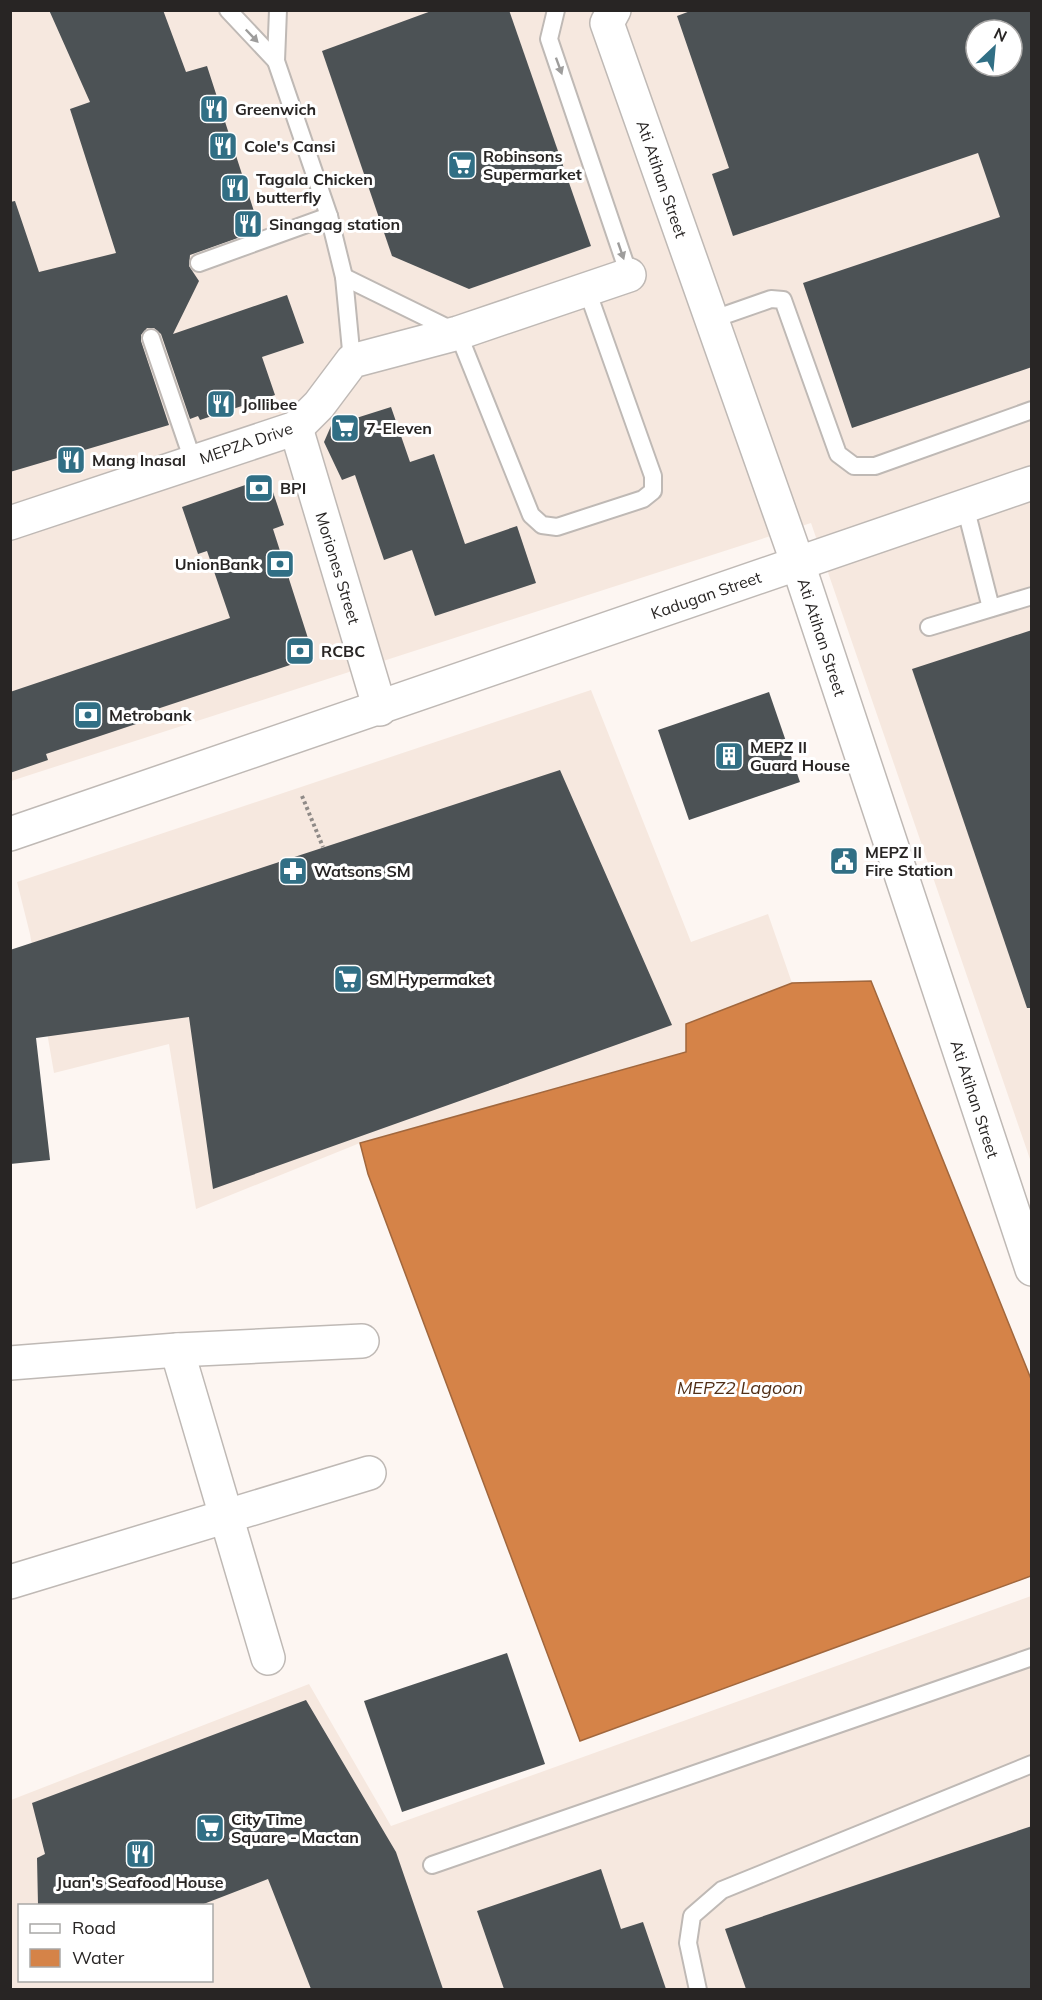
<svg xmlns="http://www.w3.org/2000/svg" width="1042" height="2000" font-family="Mulish,sans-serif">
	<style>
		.built { fill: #f6e8df; fill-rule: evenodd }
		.water { fill: #d58348; stroke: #a1673d; stroke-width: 1.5 }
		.building { fill: #4c5255; fill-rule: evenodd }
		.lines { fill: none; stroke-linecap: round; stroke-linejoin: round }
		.service-casing { stroke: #bfb9b5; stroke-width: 20 }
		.minor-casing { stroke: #bfb9b5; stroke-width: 36 }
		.path { stroke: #8f8a87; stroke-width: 4; stroke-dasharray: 3 3; stroke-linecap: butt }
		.service { stroke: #fff; stroke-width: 16 }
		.minor { stroke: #fff; stroke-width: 33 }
		.oneway { fill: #9e9d9c }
		.labels { text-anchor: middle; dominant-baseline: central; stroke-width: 6; stroke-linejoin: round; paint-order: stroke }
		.poi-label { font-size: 16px; font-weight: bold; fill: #282524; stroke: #fff; text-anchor: start }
		.street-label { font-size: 16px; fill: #282524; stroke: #fff }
		.water-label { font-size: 18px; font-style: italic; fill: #512f17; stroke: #fff }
	</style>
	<rect width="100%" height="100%" fill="#fdf6f2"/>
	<g class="built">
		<path d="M10,11h1021v1151l-220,-639 -800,258zM976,30h36v36h-36z"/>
		<polygon points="591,690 691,942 768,914 792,983 686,1024 686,1052 360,1143 196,1209 169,1044 54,1073 30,934 17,882"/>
		<path d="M1031,1596v393h-1020v-189l298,-116 82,142zM20,1906h192v74h-192z"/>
	</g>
	<polygon class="water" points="871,981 1031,1379 1031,1576 580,1741 368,1174 360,1143 686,1052 686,1024 792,983"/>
	<g class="building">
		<polygon points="49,10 163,10 186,72 207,66 260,230 190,255 189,266 199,281 173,334 287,295 304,343 262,357 275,395 200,420 198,416 190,419 161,334 154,328 147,328 141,335 141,341 169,425 10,472 10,202 15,201 39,272 116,253 70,109 90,102"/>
		<polygon points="434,10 509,10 591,246 469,289 392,256 322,51"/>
		<path d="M693,10h339v357l-180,61 -49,-145 197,-66 -22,-64 -245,83 -21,-62 17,-6 -52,-152zM976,30h36v36h-36z"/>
		<polygon points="391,407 410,462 434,454 465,544 517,526 536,583 435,616 412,550 384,560 355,475 342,480 324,442 331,426"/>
		<polygon points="268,477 284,525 273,529 314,657 151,711 154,718 46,754 48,760 10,773 10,692 230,618 207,551 198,554 182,507"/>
		<polygon points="1032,630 1032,1008 1027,1008 912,669"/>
		<polygon points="769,692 800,782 689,820 658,730"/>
		<polygon points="560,770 672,1025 213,1189 189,1017 36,1038 50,1160 10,1164 10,950"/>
		<polygon points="507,1653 545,1764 402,1812 364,1701"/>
		<polygon points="306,1700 396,1852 443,1989 311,1989 268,1879 201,1905 38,1905 37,1858 45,1854 32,1803"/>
		<polygon points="1032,1826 1032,1989 746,1989 725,1929"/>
		<polygon points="601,1869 621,1929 643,1922 666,1989 504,1989 477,1911"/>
	</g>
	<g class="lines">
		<g class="service-casing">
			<g id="service">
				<polyline points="228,10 276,61"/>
				<polyline points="278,10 276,61 329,216 344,277 352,361"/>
				<polyline points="556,10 549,39 629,275"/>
				<polyline points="199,263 329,216"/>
				<polyline points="344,277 458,333 531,515 542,525 557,527 643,499 653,491 653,476 587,290"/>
				<polyline points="711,320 771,299 783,300 838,454 854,466 875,466 1032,410"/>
				<polyline points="151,338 193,461"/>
				<polyline points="965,506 991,608"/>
				<polyline points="929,627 1032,596"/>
				<polyline points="432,1865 1032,1657"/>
				<polyline points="698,1990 688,1943 692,1916 722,1890 1032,1764"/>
			</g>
		</g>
		<g class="minor-casing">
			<g id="minor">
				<polyline points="614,10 607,23 798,564 1032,1269"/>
				<polyline points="296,428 380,709"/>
				<polyline points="10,523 296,428 319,405 352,361 458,333 629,275"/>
				<polyline points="10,834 1032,483"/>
				<polyline points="177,1350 268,1658"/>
				<polyline points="10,1363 177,1350 362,1341"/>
				<polyline points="10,1582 369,1473"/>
			</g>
		</g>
		<polyline class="path" points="302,796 323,847"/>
		<use href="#service" class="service"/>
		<use href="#minor" class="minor"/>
	</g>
	<defs><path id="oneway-solid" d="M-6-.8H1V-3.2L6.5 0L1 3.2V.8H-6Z" transform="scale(1.5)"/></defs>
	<g class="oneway">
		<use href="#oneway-solid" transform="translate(252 36) rotate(46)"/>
		<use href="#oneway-solid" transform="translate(559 66) rotate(70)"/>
		<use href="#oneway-solid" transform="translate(621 251) rotate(71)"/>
	</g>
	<defs>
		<g id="restaurant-square" transform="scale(1.5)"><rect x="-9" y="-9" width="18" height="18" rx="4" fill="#316f85" stroke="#fff"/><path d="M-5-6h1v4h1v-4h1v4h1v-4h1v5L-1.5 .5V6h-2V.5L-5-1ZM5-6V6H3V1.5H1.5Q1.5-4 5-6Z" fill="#fff"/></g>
		<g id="supermarket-square" transform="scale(1.5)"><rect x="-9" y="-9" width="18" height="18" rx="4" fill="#316f85" stroke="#fff"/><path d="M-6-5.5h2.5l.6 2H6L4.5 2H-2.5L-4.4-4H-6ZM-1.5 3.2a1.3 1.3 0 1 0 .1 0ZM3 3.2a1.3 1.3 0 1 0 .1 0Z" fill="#fff"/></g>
		<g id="bank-square" transform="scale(1.5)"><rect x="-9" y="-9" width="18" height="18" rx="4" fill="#316f85" stroke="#fff"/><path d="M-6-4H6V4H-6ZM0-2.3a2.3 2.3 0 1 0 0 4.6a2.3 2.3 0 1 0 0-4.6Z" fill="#fff"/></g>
		<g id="building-square" transform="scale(1.5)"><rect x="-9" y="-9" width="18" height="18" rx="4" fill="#316f85" stroke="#fff"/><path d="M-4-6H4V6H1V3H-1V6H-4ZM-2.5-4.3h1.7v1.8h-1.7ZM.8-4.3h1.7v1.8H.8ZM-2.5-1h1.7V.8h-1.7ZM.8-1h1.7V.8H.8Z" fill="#fff"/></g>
		<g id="civic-square" transform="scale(1.5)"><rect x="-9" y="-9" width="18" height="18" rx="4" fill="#316f85" stroke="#fff"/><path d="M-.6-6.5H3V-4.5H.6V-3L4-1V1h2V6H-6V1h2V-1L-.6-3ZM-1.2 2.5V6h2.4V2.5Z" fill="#fff"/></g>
		<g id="pharmacy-square" transform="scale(1.5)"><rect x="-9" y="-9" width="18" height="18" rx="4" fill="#316f85" stroke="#fff"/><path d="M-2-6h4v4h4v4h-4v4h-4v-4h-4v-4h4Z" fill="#fff"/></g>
	</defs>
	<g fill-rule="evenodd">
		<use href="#restaurant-square" x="214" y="109"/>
		<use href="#restaurant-square" x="223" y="146"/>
		<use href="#supermarket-square" x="462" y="165"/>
		<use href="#restaurant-square" x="235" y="188"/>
		<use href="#restaurant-square" x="248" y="224"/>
		<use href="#restaurant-square" x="221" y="404"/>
		<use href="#supermarket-square" x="345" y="428"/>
		<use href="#restaurant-square" x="71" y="460"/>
		<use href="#bank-square" x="259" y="488"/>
		<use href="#bank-square" x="280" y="564"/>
		<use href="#bank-square" x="300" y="651"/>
		<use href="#bank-square" x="88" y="715"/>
		<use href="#building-square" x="729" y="756"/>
		<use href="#civic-square" x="844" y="861"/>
		<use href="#pharmacy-square" x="293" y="871"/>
		<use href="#supermarket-square" x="348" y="979"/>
		<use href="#supermarket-square" x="210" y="1828"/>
		<use href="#restaurant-square" x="140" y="1854"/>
	</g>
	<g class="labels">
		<g class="poi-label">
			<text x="235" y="109">Greenwich</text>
			<text x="244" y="146">Cole's Cansi</text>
			<text x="483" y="156">Robinsons<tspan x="483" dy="18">Supermarket</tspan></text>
			<text x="256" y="179">Tagala Chicken<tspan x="256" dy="18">butterfly</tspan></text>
			<text x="269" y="224">Sinangag station</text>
			<text x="242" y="404">Jollibee</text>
			<text x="366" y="428">7-Eleven</text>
			<text x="92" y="460">Mang Inasal</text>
			<text x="280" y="488">BPI</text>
			<text x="259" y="564" text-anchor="end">UnionBank</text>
			<text x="321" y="651">RCBC</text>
			<text x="109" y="715">Metrobank</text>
			<text x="750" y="747">MEPZ II<tspan x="750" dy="18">Guard House</tspan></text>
			<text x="865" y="852">MEPZ II<tspan x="865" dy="18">Fire Station</tspan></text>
			<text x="314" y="871">Watsons SM</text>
			<text x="369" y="979">SM Hypermaket</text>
			<text x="231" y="1819">City Time<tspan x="231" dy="18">Square - Mactan</tspan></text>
			<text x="140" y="1882" text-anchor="middle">Juan's Seafood House</text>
		</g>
		<g class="street-label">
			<text transform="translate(662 179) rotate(71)">Ati Atihan Street</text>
			<text transform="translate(246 443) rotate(-19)">MEPZA Drive</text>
			<text transform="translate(338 568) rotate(73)">Moriones Street</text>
			<text transform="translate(706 595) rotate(-19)">Kadugan Street</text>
			<text transform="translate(822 637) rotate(72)">Ati Atihan Street</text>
			<text transform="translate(975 1099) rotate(72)">Ati Atihan Street</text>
		</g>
		<g class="water-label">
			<text x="740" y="1387">MEPZ2 Lagoon</text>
		</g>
	</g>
	<rect width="1042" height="2000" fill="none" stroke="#282524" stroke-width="24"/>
	<rect x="18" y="1904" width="195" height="78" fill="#ffffff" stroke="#a9a8a7" stroke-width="1.5"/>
	<rect x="30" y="1924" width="30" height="9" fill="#ffffff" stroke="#a9a8a7" stroke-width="1.5"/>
	<text x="72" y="1934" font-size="18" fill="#282524">Road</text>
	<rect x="30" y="1949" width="30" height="18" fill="#d58348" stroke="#a9a8a7" stroke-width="1.5"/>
	<text x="72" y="1964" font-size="18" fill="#282524">Water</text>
	<g transform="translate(994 48) rotate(26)"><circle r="28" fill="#ffffff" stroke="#a9a8a7" stroke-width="1.5"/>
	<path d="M0-4.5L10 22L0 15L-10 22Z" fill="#316f85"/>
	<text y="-9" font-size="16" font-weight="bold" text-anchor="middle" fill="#282524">N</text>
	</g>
</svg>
